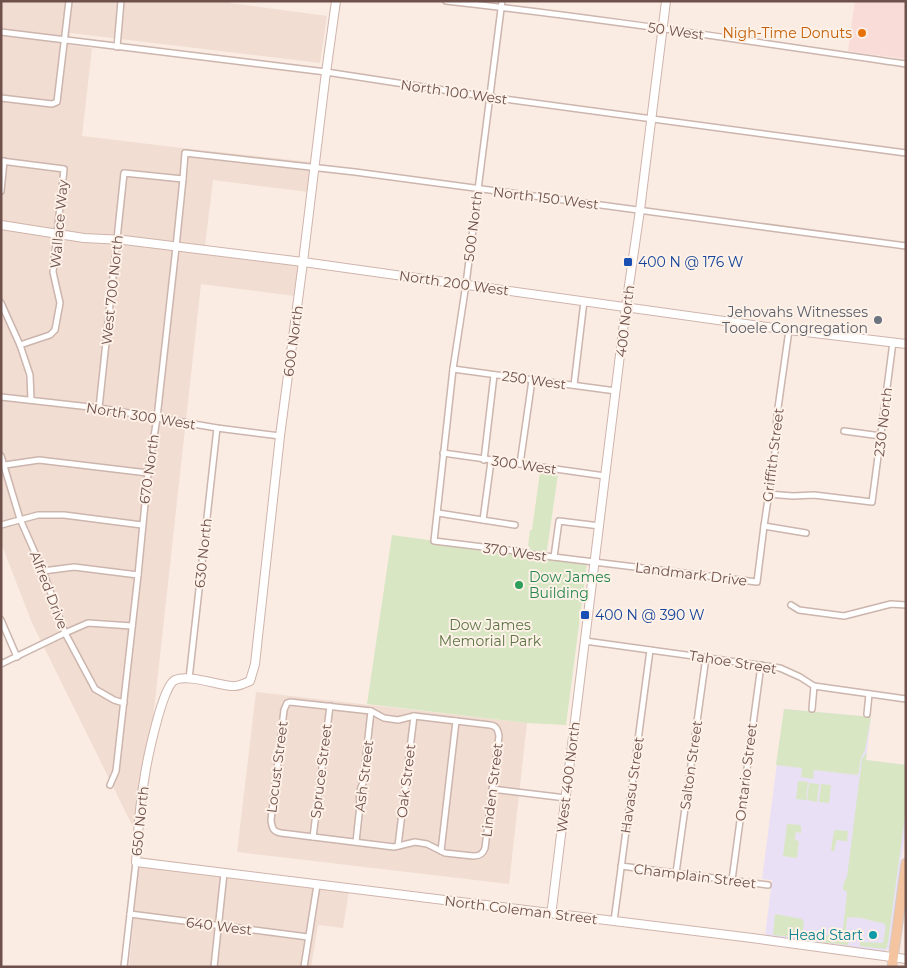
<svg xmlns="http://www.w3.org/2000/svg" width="907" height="968" font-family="Montserrat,sans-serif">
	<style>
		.residential { fill: #f1ddd2 }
		.commercial { fill: #f9dbd7 }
		.education { fill: #eae0f6 }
		.green { fill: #d8e6c3 }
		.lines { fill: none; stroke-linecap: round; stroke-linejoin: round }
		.street-casing { stroke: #ccb5ad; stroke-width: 8 }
		.secondary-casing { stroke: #cfb4ab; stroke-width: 10 }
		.primary-casing { stroke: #d4cbc9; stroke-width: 11 }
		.street { stroke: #fff; stroke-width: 5 }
		.secondary { stroke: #fff; stroke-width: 8 }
		.primary { stroke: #f4c4a0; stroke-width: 9 }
		.food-dot { fill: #e8710a; stroke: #fdf1e8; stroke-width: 2 }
		.transit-dot { fill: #1a4fb4; stroke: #fdf1e8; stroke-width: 2 }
		.worship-dot { fill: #6b7280; stroke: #fdf1e8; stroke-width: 2 }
		.leisure-dot { fill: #2e9e5b; stroke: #fdf1e8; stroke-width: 2 }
		.culture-dot { fill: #0f9aa8; stroke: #fdf1e8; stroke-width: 2 }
		.labels { text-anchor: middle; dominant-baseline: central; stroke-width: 4; stroke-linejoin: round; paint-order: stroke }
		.street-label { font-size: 14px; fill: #6f514b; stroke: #fdf1e8 }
		.food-label { font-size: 14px; fill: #c56008; stroke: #fdf1e8; text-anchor: end }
		.transit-label { font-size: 14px; fill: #164399; stroke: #fdf1e8; text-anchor: start }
		.worship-label { font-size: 14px; fill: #5b616d; stroke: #fdf1e8; text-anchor: end }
		.leisure-label { font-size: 14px; fill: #27864d; stroke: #fdf1e8; text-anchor: start }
		.park-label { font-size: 14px; fill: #5c7544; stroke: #fdf1e8 }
		.culture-label { font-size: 14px; fill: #0d838f; stroke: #fdf1e8; text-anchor: end }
	</style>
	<rect width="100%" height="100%" fill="#faece3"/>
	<g class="residential">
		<polygon points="1,1 230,1 230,3 327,16 320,63 70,33 69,45 92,48 82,136 182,148 311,162 308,192 213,180 205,246 299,258 294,296 201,284 153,719 147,744 135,831 32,623 1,543"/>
		<polygon points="256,692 527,723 509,884 237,852"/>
		<polygon points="140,857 350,885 343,928 318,925 311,967 129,967"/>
	</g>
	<polygon class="commercial" points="855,1 906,1 906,59 848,51"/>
	<polygon class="education" points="784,709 871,717 866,760 906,765 906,827 889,949 882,952 821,942 765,936 772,880 762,879"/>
	<g class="green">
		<polygon points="540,472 558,474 546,557 587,563 566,725 527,723 367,704 392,535 529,554 530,547 528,546 530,530 532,530"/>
		<polygon points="784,709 871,717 865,750 861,758 858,775 814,770 813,779 801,777 802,768 776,765"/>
		<path d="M867,752l-1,8 40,5v44l-18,133 -1,5 -2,2 -25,-3v-4l23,1 3,-17 -3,-3c-12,-1 -24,-8 -36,-5l-2,21 4,1 -1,5 -27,-3v-6l10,-1 2,3 9,1 5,-47 -4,-2c0,-5 1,-9 4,-13l15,-118z"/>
		<polygon points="798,781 808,782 806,800 796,799"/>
		<polygon points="809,783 819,784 817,802 807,800"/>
		<polygon points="821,784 831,785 829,803 819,802"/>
		<polygon points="787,824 800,825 801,827 801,833 796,832 795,840 799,841 797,857 796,858 783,856"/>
		<polygon points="836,830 848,831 847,842 845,841 837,840 836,842 834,852 831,850 834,831"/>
		<polygon points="775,914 802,919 804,922 802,938 773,935"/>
	</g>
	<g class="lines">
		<g class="street-casing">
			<g id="street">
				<path d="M446,1c154,17 307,41 460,63"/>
				<polyline points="502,1 466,284 453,369 434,541 517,551 529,554 757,582 764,526 775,452 777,415 789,330"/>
				<polyline points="1,32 326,72 489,97 906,153"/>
				<polyline points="117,47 121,1"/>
				<polyline points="1,98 52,104 57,102 69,1"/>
				<polyline points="1,161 64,169 53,272 60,303 55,330 50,335 20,345"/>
				<polyline points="1,191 4,161"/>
				<polyline points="1,303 20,345 30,375 31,400"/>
				<polyline points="453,369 616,391"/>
				<polyline points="574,385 584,301"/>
				<polyline points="1,397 99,408 217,428 280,436"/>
				<polyline points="99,408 124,173 183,179"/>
				<polyline points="844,431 881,436"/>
				<polyline points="443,453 605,476"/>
				<polyline points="1,456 20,519 43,571 65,633 95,689 114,700 124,703"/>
				<polyline points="484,460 494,375"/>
				<polyline points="520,464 532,380"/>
				<polyline points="5,465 39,460 148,473"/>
				<polyline points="768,494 793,496 814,495 872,502 893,342"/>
				<polyline points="438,513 515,525"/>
				<polyline points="483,520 491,461"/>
				<polyline points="1,525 38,515 64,515 142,525"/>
				<polyline points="764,526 806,533"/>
				<polyline points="554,557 559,521 600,526"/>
				<polyline points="43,571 74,567 138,575"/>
				<polyline points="791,605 799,610 844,616 891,604 906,605"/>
				<polyline points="1,620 17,657"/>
				<polyline points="585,641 780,668 800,677 814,686 906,699"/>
				<polyline points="1,664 65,633 88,623 132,626"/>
				<polyline points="189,679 217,428"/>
				<path d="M290,702l81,9 13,7 14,2 16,-4 76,9c7,1 8,5 9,11l-14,112c-2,6 -5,8 -12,8l-28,-3 -18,-9 -12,-2 -21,5 -113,-14c-8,-1 -9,-5 -10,-13l13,-110 3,-7z"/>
				<polyline points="812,709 814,686"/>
				<polyline points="867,714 869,694"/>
				<polyline points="110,785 116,771 138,575 148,473 157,418 176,247 183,179 185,153 355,172 906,246"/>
				<polyline points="492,789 566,798"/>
				<polyline points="313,837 330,706"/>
				<path d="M356,842l4,-37c-1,-7 -1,-15 3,-22l8,-72"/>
				<polyline points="398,846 414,716"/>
				<polyline points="441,851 456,721"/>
				<polyline points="621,866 768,885"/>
				<polyline points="676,873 706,657"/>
				<polyline points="732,880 761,665"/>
				<polyline points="130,914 308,937"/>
				<polyline points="614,921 650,650"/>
				<polyline points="124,967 136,862"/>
				<polyline points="214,967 224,873"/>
				<polyline points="304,967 317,885"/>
			</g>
		</g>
		<g class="secondary-casing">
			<g id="secondary">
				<path d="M336,1l-11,79 -22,182 -23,174 -25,228 -5,17c-5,2 -12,6 -18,5 -15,-1 -43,-12 -57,-6 -13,5 -29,86 -31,101 -5,27 -6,54 -8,81l616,76 154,21"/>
				<polyline points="1,225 84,238 124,240 303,262 789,330 906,344"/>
				<polyline points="550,913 552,908 626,306 640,210 666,1"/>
			</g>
		</g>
		<g class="primary-casing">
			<polyline id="primary" points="892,967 906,863"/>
		</g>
		<use href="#street" class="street"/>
		<use href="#secondary" class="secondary"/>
		<use href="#primary" class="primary"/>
	</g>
	<circle class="food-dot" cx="862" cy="33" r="5"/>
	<g class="transit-dot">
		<rect x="623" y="257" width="10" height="10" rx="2.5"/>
		<rect x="580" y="610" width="10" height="10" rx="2.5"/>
	</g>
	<circle class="worship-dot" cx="878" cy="320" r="5"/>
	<circle class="leisure-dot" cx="519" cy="585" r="5"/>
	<circle class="culture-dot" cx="873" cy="935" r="5"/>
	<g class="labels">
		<g class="street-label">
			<text transform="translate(676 31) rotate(8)">50 West</text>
			<text transform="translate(454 92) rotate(8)">North 100 West</text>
			<text transform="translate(546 198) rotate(7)">North 150 West</text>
			<text transform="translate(59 224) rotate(-85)">Wallace Way</text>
			<text transform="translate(473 226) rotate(-83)">500 North</text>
			<text transform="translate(454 283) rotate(8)">North 200 West</text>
			<text transform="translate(112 290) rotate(-84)">West 700 North</text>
			<text transform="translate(625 321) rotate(-83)">400 North</text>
			<text transform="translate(293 341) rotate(-82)">600 North</text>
			<text transform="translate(534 380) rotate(8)">250 West</text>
			<text transform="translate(141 416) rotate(9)">North 300 West</text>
			<text transform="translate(883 422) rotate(-83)">230 North</text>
			<text transform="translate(773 455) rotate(-83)">Griffith Street</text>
			<text transform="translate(524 465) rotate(8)">300 West</text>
			<text transform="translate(149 469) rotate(-82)">670 North</text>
			<text transform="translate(515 552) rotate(8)">370 West</text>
			<text transform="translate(203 553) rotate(-84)">630 North</text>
			<text transform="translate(691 574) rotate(7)">Landmark Drive</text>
			<text transform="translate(49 590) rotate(69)">Alfred Drive</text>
			<text transform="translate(733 662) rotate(9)">Tahoe Street</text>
			<text transform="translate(691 765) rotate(-82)">Salton Street</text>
			<text transform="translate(277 767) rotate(-83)">Locust Street</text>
			<text transform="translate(321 771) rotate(-83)">Spruce Street</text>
			<text transform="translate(746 772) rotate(-83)">Ontario Street</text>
			<text transform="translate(364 776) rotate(-83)">Ash Street</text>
			<text transform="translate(568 777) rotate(-83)">West 400 North</text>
			<text transform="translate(406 781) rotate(-83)">Oak Street</text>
			<text transform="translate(632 785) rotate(-82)">Havasu Street</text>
			<text transform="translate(492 790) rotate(-83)">Linden Street</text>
			<text transform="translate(140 821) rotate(-84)">650 North</text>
			<text transform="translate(695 876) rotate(7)">Champlain Street</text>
			<text transform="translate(521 910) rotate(7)">North Coleman Street</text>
			<text transform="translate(219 926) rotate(7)">640 West</text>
		</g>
		<g class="food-label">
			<text x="852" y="33">Nigh-Time Donuts</text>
		</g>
		<g class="transit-label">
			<text x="638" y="262">400 N @ 176 W</text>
			<text x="595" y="615">400 N @ 390 W</text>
		</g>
		<g class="worship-label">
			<text x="868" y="312">Jehovahs Witnesses<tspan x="868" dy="16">Tooele Congregation</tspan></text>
		</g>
		<g class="leisure-label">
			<text x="529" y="577">Dow James<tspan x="529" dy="16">Building</tspan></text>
		</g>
		<g class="park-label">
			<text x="490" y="625">Dow James<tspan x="490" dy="16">Memorial Park</tspan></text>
		</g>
		<g class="culture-label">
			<text x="863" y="935">Head Start</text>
		</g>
	</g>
	<rect width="907" height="968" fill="none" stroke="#6f514b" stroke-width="5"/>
</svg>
